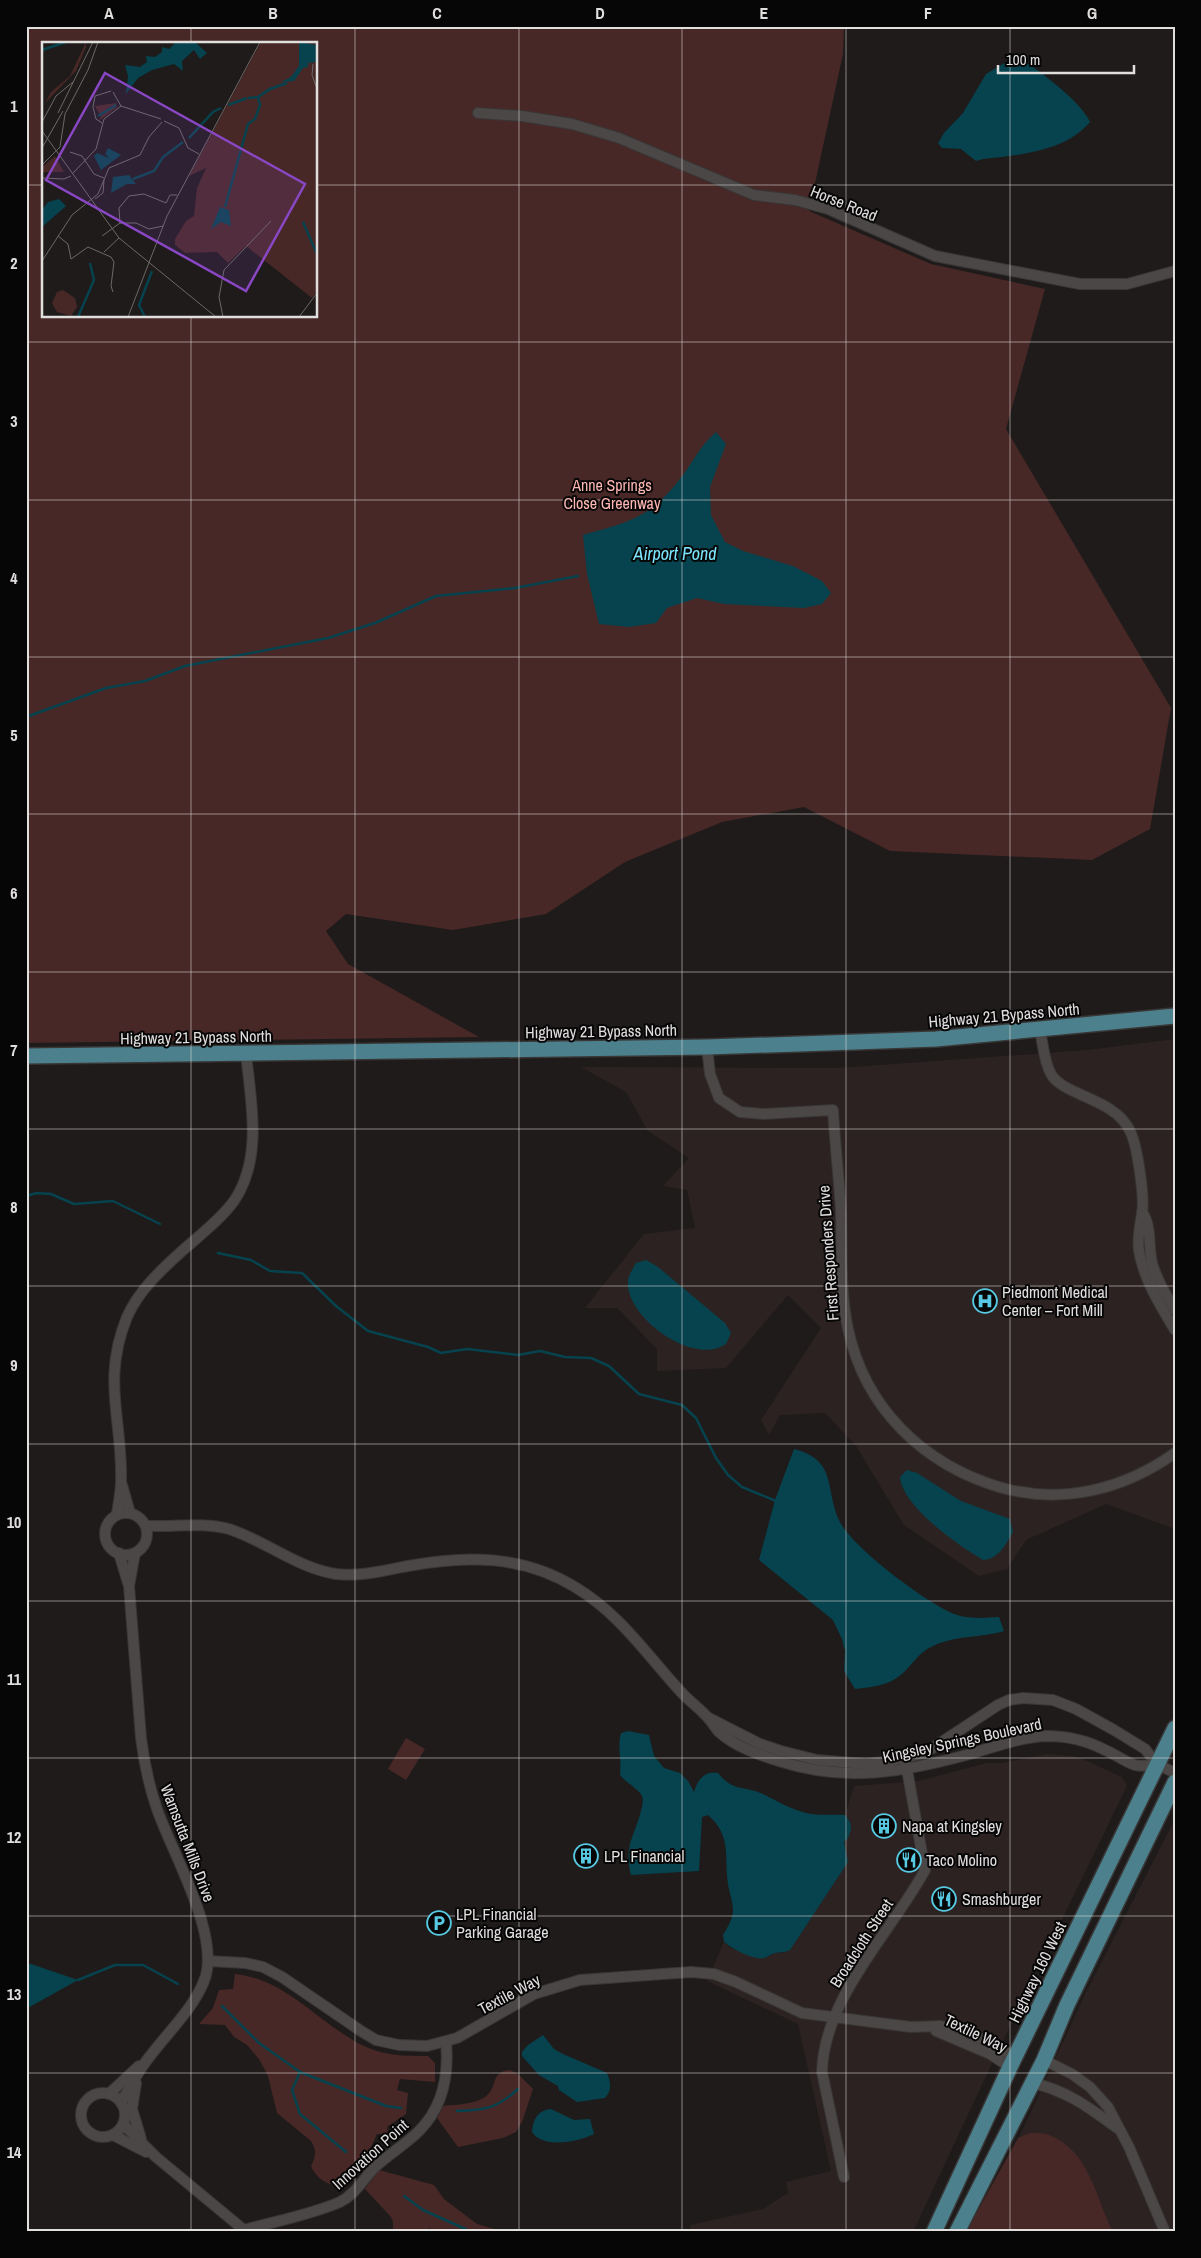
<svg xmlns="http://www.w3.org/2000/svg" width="1201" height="2258" font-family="'Archivo Narrow',sans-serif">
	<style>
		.built { fill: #2c2221 }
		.green { fill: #472826; fill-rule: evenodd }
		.water { fill: #06434e }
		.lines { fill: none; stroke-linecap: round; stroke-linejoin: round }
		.stream { stroke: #06434e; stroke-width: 2.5 }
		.street-casing { stroke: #383636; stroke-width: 12 }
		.primary-casing { stroke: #383636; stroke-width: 18 }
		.street { stroke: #4b4746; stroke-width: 10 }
		.primary { stroke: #4b808c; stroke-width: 15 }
		.grid { fill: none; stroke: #e1dede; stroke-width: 1; stroke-opacity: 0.55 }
		.labels { text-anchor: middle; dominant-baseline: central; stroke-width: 4; stroke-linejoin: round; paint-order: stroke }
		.street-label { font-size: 16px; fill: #e1dede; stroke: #070606 }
		.park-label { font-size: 16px; fill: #feb7b1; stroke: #070606 }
		.poi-label { font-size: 16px; fill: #e1dede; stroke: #070606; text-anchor: start }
		.water-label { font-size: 18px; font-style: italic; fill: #7ae5fd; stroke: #070606 }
		.inset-river { fill: none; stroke: #06434e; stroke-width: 2.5 }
		.inset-road { fill: none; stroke: #6c6968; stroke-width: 1 }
		.view { fill: #8a47c4; fill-opacity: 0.15; stroke: #8a47c4; stroke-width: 2.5 }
		.inset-edge { fill: none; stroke: #e1dede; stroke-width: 2.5 }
		.neatline { fill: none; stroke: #e1dede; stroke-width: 2 }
		.grid-label { font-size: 16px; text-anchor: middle; font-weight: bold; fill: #e1dede }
	</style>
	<rect width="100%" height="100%" fill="#1e1b1a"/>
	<g class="built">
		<polygon points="1175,1039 1175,1529 1106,1504 1026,1540 1007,1569 979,1576 904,1525 856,1446 825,1413 780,1415 769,1435 761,1420 821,1328 788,1295 726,1368 657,1371 657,1349 617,1308 585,1308 644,1234 695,1228 687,1190 663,1186 689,1158 648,1131 626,1092 581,1067 838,1068 1087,1050"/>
		<polygon points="1048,1754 1072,1756 1087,1761 1122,1777 1127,1786 995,2057 913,2232 691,2232 690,2225 763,2209 788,2193 786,2182 831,2171 798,2024 707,1981 724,1942 731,1948 765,1958 774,1953 783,1953 790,1949 848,1862 844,1840 850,1821 845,1815 854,1786 918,1781 987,1763 1002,1763"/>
		<polygon points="1175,1819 1175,2232 973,2232 1030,2114 1085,1994"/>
	</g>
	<g class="green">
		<path d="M26,26h818l-1,28 -34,157 122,53 114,25 -39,140 165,279 -21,121 -58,31 -202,-9 -86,-44 -82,15 -97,40 -79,52 -93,16 -107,-16 -20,17 22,33 131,73 -453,6zM44,44h272v272h-272z"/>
		<polygon points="406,1738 425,1749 406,1780 388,1769"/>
		<path d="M235,1974c52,5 85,51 129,72 20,10 42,10 64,10l7,7v19l-35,-3 -3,11 11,3 -2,21 -19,13 1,7 -2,3 -5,-3h-4l-12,26 -9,8 -9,15c-14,6 -30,-2 -36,-17 5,-10 6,-15 0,-25l-34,-28 -9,-37 -9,-17 -12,-14 -13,-8 -9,-12 -26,-1 14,-16 6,-18 14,-1z"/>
		<path d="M510,2070l8,4 15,15 -11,33 -6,10 -13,6 -45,9 -21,-29 6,-12c14,-2 30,-1 42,-9 14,-10 4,-25 25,-27z"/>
		<path d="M1030,2133c6,0 14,0 19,2 41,16 46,62 64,97h-147l52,-94z"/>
		<polygon points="379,2170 434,2185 444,2199 477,2224 505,2232 437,2232 429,2228 425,2232 393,2232 393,2222 391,2217 365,2189"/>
	</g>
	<g class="water">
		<path d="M1019,57c20,14 61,43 71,65 -25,30 -72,33 -107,37l-7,2 -15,-12 -19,-1 -4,-5 6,-10 19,-20 23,-39 20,-12z"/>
		<path d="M716,432l10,12 -16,43 1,28 14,27 18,9 50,15 29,15 9,12 -9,11 -18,4 -80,-4 -27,-6 -30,10 -11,15 -27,4 -30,-3 -12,-50 -4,-39c49,-14 67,-17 100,-60 11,-15 18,-30 33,-43z"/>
		<path d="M646,1260l12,7 67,56 6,10 -5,11c-32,23 -102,-27 -98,-64 1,-6 5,-11 8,-17z"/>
		<path d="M794,1449c43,11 31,39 45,71 11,26 91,86 118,95 13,4 29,3 42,2l5,14c-23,7 -48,4 -71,15 -14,6 -20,18 -31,28 -14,12 -30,13 -47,15l-11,-18 1,-20 -3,-12 -9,-19 -74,-60 16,-60z"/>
		<path d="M907,1470l10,3 44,28 49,18 3,13c-6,11 -15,28 -30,28 -24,-14 -81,-54 -83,-83z"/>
		<path d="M628,1731l21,4 5,21 10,12 16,5 8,8 6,11c4,-13 10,-21 24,-19 16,20 26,12 45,21 14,7 27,15 43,19 13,3 26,1 39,2 8,9 7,14 2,25l-3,1 4,21 -58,88c-6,3 -9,2 -15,3 -4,1 -7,4 -11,5 -12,2 -31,-9 -40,-16l-1,-7c4,-7 10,-16 10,-25 0,-9 -4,-18 -5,-26 -4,-28 4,-48 -20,-69l-6,2 -3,54 -68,4c-3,-10 -3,-21 -1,-31 3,-11 16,-40 12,-48 -2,-6 -17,-14 -22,-21 2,-16 -3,-28 1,-42z"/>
		<polygon points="31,1964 78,1980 26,2009 26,1965"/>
		<path d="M543,2035l11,14 9,5 44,19c4,10 5,17 -2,25l-28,4 -18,-12 -1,-4 -19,-11 -17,-19v-4l6,-7z"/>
		<path d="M551,2109l23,11 16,-1 4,15c-16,8 -51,15 -62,-2 1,-13 6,-22 19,-23z"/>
	</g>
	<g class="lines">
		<g class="stream">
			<polyline points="26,717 106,688 145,681 185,666 328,638 375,623 436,596 515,588 578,576"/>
			<polyline points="26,1196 37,1193 51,1194 74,1204 113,1201 160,1224"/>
			<polyline points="218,1253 251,1260 270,1271 302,1273 336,1306 368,1331 428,1347 441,1353 467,1349 518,1355 540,1351 565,1357 591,1358 609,1366 639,1394 682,1405 696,1418 716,1458 728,1475 742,1487 776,1501"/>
			<polyline points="78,1980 115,1965 143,1965 178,1984"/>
			<polyline points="222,2006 259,2043 300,2072 386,2106 401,2108"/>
			<polyline points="300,2072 292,2090 300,2114 346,2152"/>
			<path d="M457,2111c28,-1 39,-2 61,-22"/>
			<polyline points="404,2196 423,2210 472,2232"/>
		</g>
		<g class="street-casing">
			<g id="street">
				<polyline points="478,113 522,116 572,124 619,138 754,195 795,200 828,209 935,256 1080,284 1127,284 1175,271"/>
				<path d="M1040,1030c3,14 4,32 11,44 12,22 64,24 79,57 7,13 15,67 12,82 -2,14 -5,24 -3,38 5,29 21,54 36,79"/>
				<path d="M707,1047l3,27 9,24 21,14 24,2 69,-4c2,34 6,68 8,102 1,39 -1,79 7,117 17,79 75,135 151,158 62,18 124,3 176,-34"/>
				<path d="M1142,1212c10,14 6,34 10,51 5,17 14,32 23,47"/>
				<polyline points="122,1485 130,1513"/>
				<circle cx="126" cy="1534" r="21"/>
				<path d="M117,1515c1,-11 4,-22 4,-33 2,-62 -20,-101 6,-165 12,-27 34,-47 55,-66 18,-16 38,-31 52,-50 29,-43 17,-99 12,-147"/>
				<path d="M146,1526c27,1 57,-4 83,3 37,12 68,39 107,45 24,3 49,-4 72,-8 58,-11 115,-11 167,21 44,26 72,68 106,105 9,10 20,17 28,27 4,4 6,9 10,13 17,15 40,23 60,29 67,22 125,11 191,-7 24,-7 51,-17 76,-18 20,0 42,5 59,14 10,4 20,12 30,15 7,2 15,0 22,-1"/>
				<polyline points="119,1553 128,1583"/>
				<polyline points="709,1718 760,1744 781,1751 817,1760 866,1764 892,1761 925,1753 998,1705 1009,1700 1023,1698 1053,1700 1076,1709 1114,1730 1145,1749 1157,1764 1175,1773"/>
				<polyline points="208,1961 245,1963 263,1967 282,1977 361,2031 376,2040 399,2045 427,2046 457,2038 534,1994 580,1980 691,1972 714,1974 736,1982 802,2013 911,2027 941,2026 961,2031 984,2040 1015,2057"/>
				<polyline points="936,2031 990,2054 1010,2067"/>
				<polyline points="1044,2060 1072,2074 1090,2087 1108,2107 1129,2147 1165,2232"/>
				<polyline points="136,2083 132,2109 141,2139"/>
				<path d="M1032,2083c34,7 58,25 85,45"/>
				<circle cx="103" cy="2115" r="22"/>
				<polyline points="109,2094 139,2066"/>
				<path d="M121,2103c9,-16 18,-34 30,-48 18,-24 42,-46 53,-74 18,-44 -32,-128 -47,-172 -8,-23 -13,-47 -16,-71l-12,-152 6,-33"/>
				<path d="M123,2124l33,33 88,73c32,-9 66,-15 96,-28 16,-8 23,-23 35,-35 14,-13 31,-23 44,-36 24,-24 30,-57 27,-89"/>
				<polyline points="113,2135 146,2152"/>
				<path d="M844,2177l-22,-105c2,-75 69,-139 103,-202l-19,-106"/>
			</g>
		</g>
		<g class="primary-casing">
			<g id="primary">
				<polyline points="26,1056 707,1047 828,1043 936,1039 1175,1016"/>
				<polyline points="934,2232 1010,2067 1175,1728"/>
				<polyline points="957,2232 1044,2060 1067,2005 1175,1782"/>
			</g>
		</g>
		<use href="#street" class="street"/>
		<use href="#primary" class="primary"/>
	</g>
	<path class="grid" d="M191,26v18M355,26v2206M519,26v2206M682,26v2206M846,26v2206M1010,26v2206M26,185h18M316,185h859M191,316v1916M26,342h1149M26,500h1149M26,657h1149M26,814h1149M26,972h1149M26,1129h1149M26,1286h1149M26,1444h1149M26,1601h1149M26,1758h1149M26,1916h1149M26,2073h1149"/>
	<defs>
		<g id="hospital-ring" transform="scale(1.25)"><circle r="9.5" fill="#070606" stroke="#57c9e2" stroke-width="1.5"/><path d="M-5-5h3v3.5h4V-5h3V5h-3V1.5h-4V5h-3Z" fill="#57c9e2"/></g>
		<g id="building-ring" transform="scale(1.25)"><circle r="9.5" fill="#070606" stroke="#57c9e2" stroke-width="1.5"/><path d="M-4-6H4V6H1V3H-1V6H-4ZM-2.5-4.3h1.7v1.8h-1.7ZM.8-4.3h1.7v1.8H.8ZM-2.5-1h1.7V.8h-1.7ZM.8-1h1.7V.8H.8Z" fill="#57c9e2"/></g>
		<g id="restaurant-ring" transform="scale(1.25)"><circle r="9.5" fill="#070606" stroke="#57c9e2" stroke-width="1.5"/><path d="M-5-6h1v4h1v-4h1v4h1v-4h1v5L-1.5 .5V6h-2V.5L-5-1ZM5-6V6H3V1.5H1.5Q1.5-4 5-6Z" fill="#57c9e2"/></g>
		<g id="parking-ring" transform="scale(1.25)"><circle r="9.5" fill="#070606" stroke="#57c9e2" stroke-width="1.5"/><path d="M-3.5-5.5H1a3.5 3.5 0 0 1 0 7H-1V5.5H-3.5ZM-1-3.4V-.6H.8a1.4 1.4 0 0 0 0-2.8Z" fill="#57c9e2"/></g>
	</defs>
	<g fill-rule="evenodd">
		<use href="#hospital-ring" x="985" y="1301"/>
		<use href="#building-ring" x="884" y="1826"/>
		<use href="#building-ring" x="586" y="1856"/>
		<use href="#restaurant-ring" x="909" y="1860"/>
		<use href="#restaurant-ring" x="944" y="1899"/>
		<use href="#parking-ring" x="439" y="1923"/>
	</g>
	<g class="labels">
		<g class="street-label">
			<text transform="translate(844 203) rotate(22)">Horse Road</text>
			<text transform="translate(1004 1015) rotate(-5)">Highway 21 Bypass North</text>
			<text transform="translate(601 1031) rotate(-1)">Highway 21 Bypass North</text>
			<text transform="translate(196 1037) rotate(-1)">Highway 21 Bypass North</text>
			<text transform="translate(828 1253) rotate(-94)">First Responders Drive</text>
			<text transform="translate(962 1740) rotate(-12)">Kingsley Springs Boulevard</text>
			<text transform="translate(188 1843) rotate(69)">Wamsutta Mills Drive</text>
			<text transform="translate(861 1943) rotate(-57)">Broadcloth Street</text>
			<text transform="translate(1037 1972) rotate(-64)">Highway 160 West</text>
			<text transform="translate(509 1994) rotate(-28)">Textile Way</text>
			<text transform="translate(976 2033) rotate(26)">Textile Way</text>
			<text transform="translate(370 2154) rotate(-42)">Innovation Point</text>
		</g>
		<g class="park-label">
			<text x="612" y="485">Anne Springs<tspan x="612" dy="18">Close Greenway</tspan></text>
		</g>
		<g class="poi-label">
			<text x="1002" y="1292">Piedmont Medical<tspan x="1002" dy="18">Center – Fort Mill</tspan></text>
			<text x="902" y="1826">Napa at Kingsley</text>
			<text x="604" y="1856">LPL Financial</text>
			<text x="926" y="1860">Taco Molino</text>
			<text x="962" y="1899">Smashburger</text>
			<text x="456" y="1914">LPL Financial<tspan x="456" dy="18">Parking Garage</tspan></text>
		</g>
		<g class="water-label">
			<text x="675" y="553">Airport Pond</text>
		</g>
	</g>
	<g transform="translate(42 42)">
		<rect width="275" height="275" fill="#1e1b1a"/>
		<path d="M44,0v5l-10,24 -31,32 6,-11 19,-16zM219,0h56v249l-5,7 -66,-52 -18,17 -11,-11 -32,1 -10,-8v-6l11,-18 8,-5 3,-28 9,-20 -17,8zM74,61l1,4 -18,14 2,-4 -6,-11zM13,114l9,16h-22v-5zM21,248l12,8 2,9 -6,9 -14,-4 -5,-9 5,-11z" fill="#472826"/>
		<path d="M134,0h19l12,11 -7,6 -6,-9 -12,11 1,10 -9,-7 -22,6 -14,8 -12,16 2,-18 -3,-11 15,2 7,-5 -1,-6 9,1 7,-5v-5l7,2zM257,0l18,3v17l-9,1v4l-5,1 -9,13 -13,1 10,-5 8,-11zM66,106l13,7 -20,15 -7,-14 3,-3 12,5 -4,-4zM87,133l7,9h-9l-16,9 2,-16zM17,157l7,7 -24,21v-17l6,-8zM178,165l9,3 2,16 -10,-4 -10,7z" fill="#06434e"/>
		<path class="inset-river" d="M0,8l24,-8M206,56l10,-1 12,-8 17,-6M186,63l19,-7M56,74l18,-11M147,96l24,-26 8,-4M91,137l21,-8 9,-14 20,-15M183,165l23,-83 7,-5 5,-14 -2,-8M261,180l14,32M36,275l16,-37 -4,-17M103,275l-6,-12 13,-34"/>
		<path class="inset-road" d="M271,22l-1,11 5,14M71,50l8,14M79,64l40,13M16,71l35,-71M122,79l15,7 9,20 11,6M0,80l14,-26 17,-14M60,81l-6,-4 -3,-12 2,-11 16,-5M0,89l77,107 97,79M0,106l21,-37M28,110l12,4 12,18 10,4M0,123l18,-18 5,-33 23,-44 10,-28M31,131l23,-24 8,-30 17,-13M0,136l22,1 7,-3M53,157l8,-6 1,-13M78,182l-1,-16 10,-12 15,-2 22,9 4,-8h7M16,194l10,8 3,15 17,-12 23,10 3,5 -3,24 2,6M60,194l18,-13h16l13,6 14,-3M62,210l15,-14M0,219l30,-46 26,-21 11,-26 31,-13 9,-18 13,-15M86,275l39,-101 93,-174M181,275l-4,-20 5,-27 47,-49M257,275l18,-24"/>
		<path class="view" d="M63,31l200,111 -59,107 -200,-111z"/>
		<rect width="275" height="275" class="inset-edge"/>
	</g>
	<rect width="1201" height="2258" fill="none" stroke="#070606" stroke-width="55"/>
	<path d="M998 65v8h136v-8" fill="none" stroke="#e1dede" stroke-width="2.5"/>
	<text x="1006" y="65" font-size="15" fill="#e1dede" stroke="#070606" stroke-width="4" paint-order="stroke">100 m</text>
	<rect x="28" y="28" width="1146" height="2202" class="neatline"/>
	<g class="grid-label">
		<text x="109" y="19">A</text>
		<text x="273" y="19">B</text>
		<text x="437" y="19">C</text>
		<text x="600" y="19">D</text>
		<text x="764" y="19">E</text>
		<text x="928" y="19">F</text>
		<text x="1092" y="19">G</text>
		<text x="14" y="112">1</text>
		<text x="14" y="269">2</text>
		<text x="14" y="427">3</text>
		<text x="14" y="584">4</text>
		<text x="14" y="741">5</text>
		<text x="14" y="899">6</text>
		<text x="14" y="1056">7</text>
		<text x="14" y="1213">8</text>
		<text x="14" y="1371">9</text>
		<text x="14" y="1528">10</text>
		<text x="14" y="1685">11</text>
		<text x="14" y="1843">12</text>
		<text x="14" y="2000">13</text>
		<text x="14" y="2158">14</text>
	</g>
</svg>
